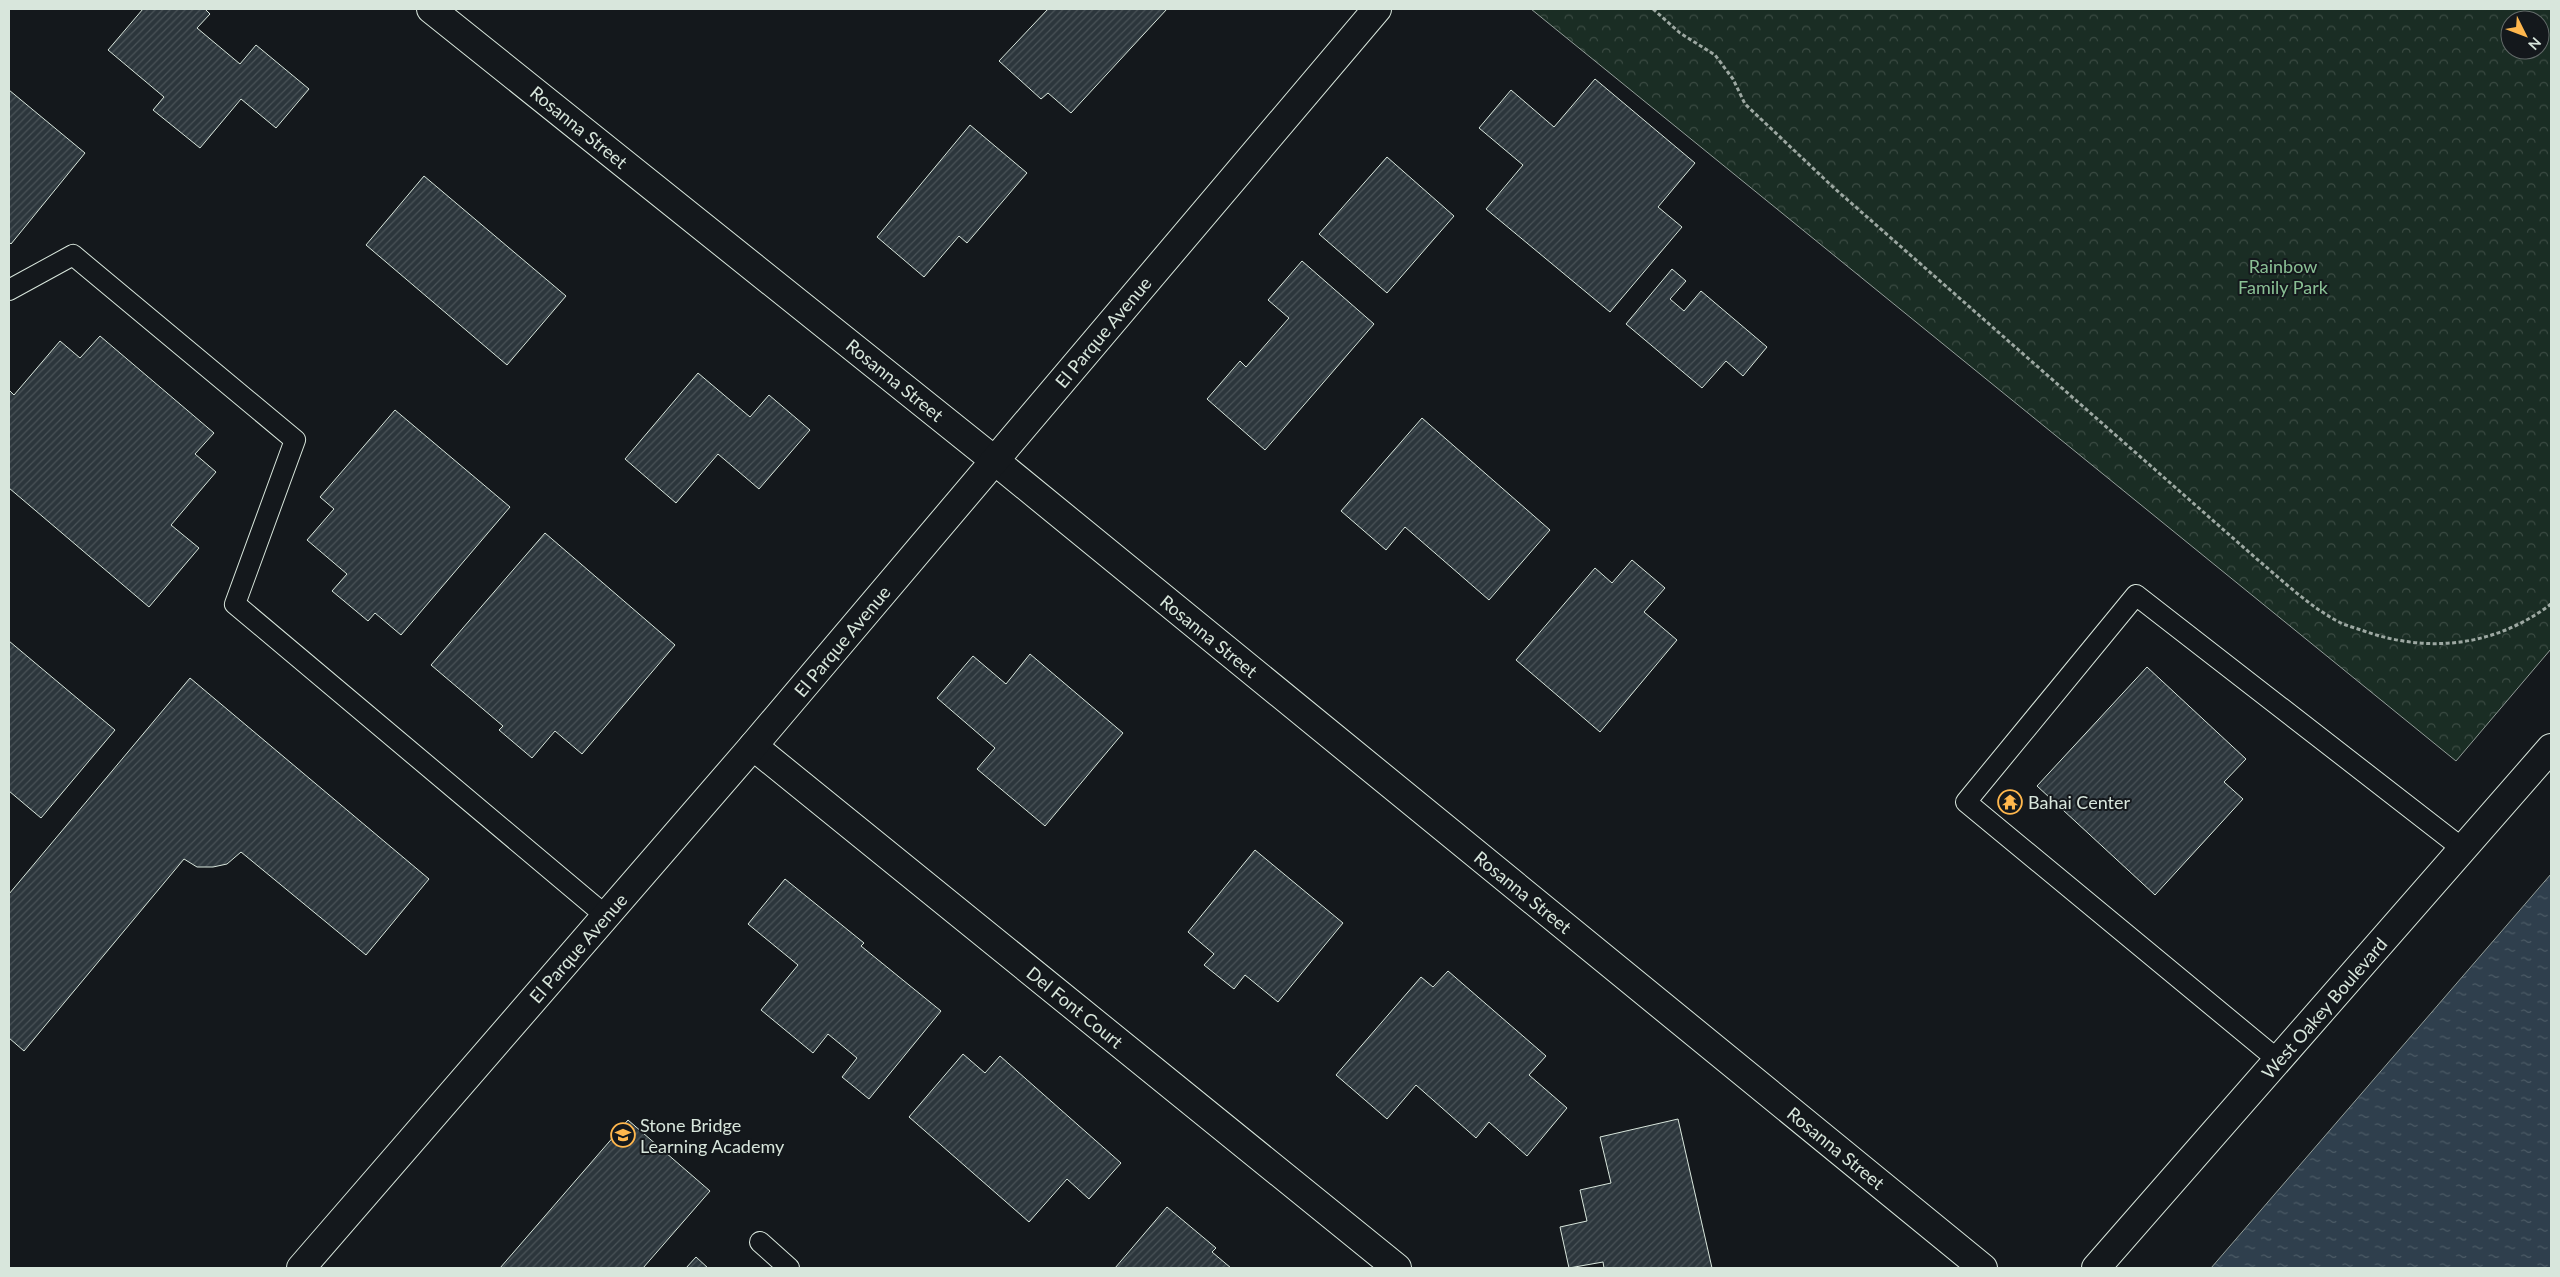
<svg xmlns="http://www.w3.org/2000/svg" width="2560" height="1277" font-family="Lato,sans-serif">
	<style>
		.park { fill: url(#park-crowns); stroke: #939e99; fill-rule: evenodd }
		.water { fill: url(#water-ripples); stroke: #939e99 }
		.building { fill: url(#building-hatch); stroke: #d8e6dc }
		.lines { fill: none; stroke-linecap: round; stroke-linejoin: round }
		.lane-casing { stroke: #d8e6dc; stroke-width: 22 }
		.street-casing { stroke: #d8e6dc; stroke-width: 30 }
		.secondary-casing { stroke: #d8e6dc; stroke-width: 30 }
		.path { stroke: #9da8a2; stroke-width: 3; stroke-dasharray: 4 2.5; stroke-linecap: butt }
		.lane { stroke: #14181c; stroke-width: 20 }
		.street { stroke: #14181c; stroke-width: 28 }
		.secondary { stroke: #14181c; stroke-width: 28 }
		.labels { text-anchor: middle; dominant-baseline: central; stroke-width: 4; stroke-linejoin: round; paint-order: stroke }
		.street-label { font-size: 18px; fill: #d8e6dc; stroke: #14181c }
		.park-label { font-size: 18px; fill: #8ac095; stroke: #14181c }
		.poi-label { font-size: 18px; fill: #d8e6dc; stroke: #14181c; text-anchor: start }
	</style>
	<defs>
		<pattern id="park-crowns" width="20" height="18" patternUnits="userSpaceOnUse" patternTransform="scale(1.25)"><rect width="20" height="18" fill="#1a2d24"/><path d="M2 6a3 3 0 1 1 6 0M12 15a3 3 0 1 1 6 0" fill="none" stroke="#3b4b43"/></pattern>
		<pattern id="water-ripples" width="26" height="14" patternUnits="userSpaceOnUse" patternTransform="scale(1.25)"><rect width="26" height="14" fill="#2f3f4d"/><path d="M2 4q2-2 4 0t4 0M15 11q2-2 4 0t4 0" fill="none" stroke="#4c5b66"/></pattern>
		<pattern id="building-hatch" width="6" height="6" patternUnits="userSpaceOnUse" patternTransform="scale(1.25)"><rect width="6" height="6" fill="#2c363c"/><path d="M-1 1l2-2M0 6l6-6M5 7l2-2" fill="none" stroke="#4a5358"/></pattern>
	</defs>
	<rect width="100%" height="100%" fill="#14181c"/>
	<path class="park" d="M1531,9h1020v640l-95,112zM2510,20h30v30h-30z"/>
	<polygon class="water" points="2551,874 2551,1268 2211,1268"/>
	<g class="building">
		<polygon points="143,9 205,9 210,14 197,28 240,64 256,45 309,89 276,128 241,99 200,148 153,110 164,97 108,50"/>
		<polygon points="1048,9 1167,9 1071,113 1048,93 1041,99 999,61"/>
		<polygon points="1595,79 1695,163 1658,207 1682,227 1610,312 1486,209 1523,165 1479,128 1511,90 1554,127"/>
		<polygon points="9,90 85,153 11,244 9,242"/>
		<polygon points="970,125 1027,173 967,243 959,236 924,277 877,237"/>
		<polygon points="1387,157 1454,216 1387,293 1319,234"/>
		<polygon points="424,176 566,296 507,365 366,245"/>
		<polygon points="1302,261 1374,324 1265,450 1207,399 1240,361 1246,367 1289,318 1268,300"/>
		<polygon points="1672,269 1686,281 1670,299 1684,311 1701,291 1767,347 1743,376 1726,361 1702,388 1626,324"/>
		<polygon points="100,336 214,433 195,454 216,472 171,525 199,548 149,607 9,488 9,390 14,395 60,341 80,358"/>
		<polygon points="698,373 750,417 769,395 810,430 759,489 718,454 676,503 625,459"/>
		<polygon points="395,410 510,507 401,635 375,613 368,621 332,591 347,574 307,540 334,509 320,497"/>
		<polygon points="1422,418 1550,530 1489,600 1405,527 1386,550 1341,511"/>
		<polygon points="545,533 675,645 582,754 555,731 532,758 499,730 503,726 431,665"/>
		<polygon points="1632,560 1665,588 1644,612 1677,640 1600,732 1516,660 1595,568 1612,583"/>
		<polygon points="9,641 115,730 41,818 9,791"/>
		<polygon points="1030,654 1123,733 1045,826 977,769 995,748 937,698 973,656 1006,684"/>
		<polygon points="2147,667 2246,759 2224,782 2243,799 2155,895 2037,786"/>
		<polygon points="190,678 429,879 366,955 241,852 227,864 213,867 197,867 184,859 24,1051 9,1038 9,894"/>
		<polygon points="1255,850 1343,923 1278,1002 1245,975 1234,989 1204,965 1214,954 1188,932"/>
		<polygon points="785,879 864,943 861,946 941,1011 869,1099 842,1077 857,1058 828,1034 813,1053 761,1010 798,965 748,924"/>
		<polygon points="1448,971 1546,1056 1529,1075 1567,1108 1527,1156 1489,1122 1476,1138 1416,1085 1387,1119 1336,1075 1421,977 1433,987"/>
		<polygon points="963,1054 985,1073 1000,1056 1121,1163 1089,1199 1067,1179 1029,1222 909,1117"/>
		<polygon points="1678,1119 1712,1268 1604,1268 1603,1262 1569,1268 1560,1227 1587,1221 1580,1190 1611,1183 1600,1137"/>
		<polygon points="628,1120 710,1191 643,1268 500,1268"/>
		<polygon points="1167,1207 1216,1248 1212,1252 1231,1268 1115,1268"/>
		<polygon points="696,1257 708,1268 686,1268"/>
	</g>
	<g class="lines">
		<g class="lane-casing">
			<g id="lane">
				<polyline points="9,290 73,255 295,440 235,604 606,916"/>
				<polyline points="2278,1060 1966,802 2136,595 2463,849"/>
				<polyline points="760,1242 789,1268"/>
			</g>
		</g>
		<g class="street-casing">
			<g id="street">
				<polyline points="431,9 994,460 1983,1268"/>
				<polyline points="753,746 1397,1268"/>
				<polyline points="301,1268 753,746 1377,9"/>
			</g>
		</g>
		<g class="secondary-casing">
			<polyline id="secondary" points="2096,1268 2551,748"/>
		</g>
		<path class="path" d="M1653,9l27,24 35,22 18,24 12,25 89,84 424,372c25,21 52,47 81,62 8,4 17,6 25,9 65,23 132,15 187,-27"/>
		<use href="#lane" class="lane"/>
		<use href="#street" class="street"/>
		<use href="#secondary" class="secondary"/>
	</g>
	<defs>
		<g id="temple-ring" transform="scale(1.25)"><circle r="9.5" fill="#14181c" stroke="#ffb74d" stroke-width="1.5"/><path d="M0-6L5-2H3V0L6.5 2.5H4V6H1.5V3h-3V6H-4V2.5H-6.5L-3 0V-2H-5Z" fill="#ffb74d"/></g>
		<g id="school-ring" transform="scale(1.25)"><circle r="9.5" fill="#14181c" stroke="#ffb74d" stroke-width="1.5"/><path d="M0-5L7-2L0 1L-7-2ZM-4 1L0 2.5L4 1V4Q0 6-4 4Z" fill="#ffb74d"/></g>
	</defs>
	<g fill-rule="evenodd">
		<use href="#temple-ring" x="2010" y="802"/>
		<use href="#school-ring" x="623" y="1135"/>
	</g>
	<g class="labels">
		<g class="street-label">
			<text transform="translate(579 127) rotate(39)">Rosanna Street</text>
			<text transform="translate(1103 332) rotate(-50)">El Parque Avenue</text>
			<text transform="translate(895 380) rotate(39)">Rosanna Street</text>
			<text transform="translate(1209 636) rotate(39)">Rosanna Street</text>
			<text transform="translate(842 641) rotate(-50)">El Parque Avenue</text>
			<text transform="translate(1523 892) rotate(39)">Rosanna Street</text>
			<text transform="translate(578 948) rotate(-49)">El Parque Avenue</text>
			<text transform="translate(1075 1007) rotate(39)">Del Font Court</text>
			<text transform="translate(2324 1008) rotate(-49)">West Oakey Boulevard</text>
			<text transform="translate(1836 1148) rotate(39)">Rosanna Street</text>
		</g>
		<g class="park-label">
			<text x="2283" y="266">Rainbow<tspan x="2283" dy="21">Family Park</tspan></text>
		</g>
		<g class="poi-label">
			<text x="2028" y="802">Bahai Center</text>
			<text x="640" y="1125">Stone Bridge<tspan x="640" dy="21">Learning Academy</tspan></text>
		</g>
	</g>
	<rect width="2560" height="1277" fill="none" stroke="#d8e6dc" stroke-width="20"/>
	<g transform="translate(2525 35) rotate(132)"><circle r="24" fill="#14181c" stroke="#626a69"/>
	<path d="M0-4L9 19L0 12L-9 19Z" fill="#ffb74d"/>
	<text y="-8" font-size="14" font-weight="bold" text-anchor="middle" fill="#d8e6dc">N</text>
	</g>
</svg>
